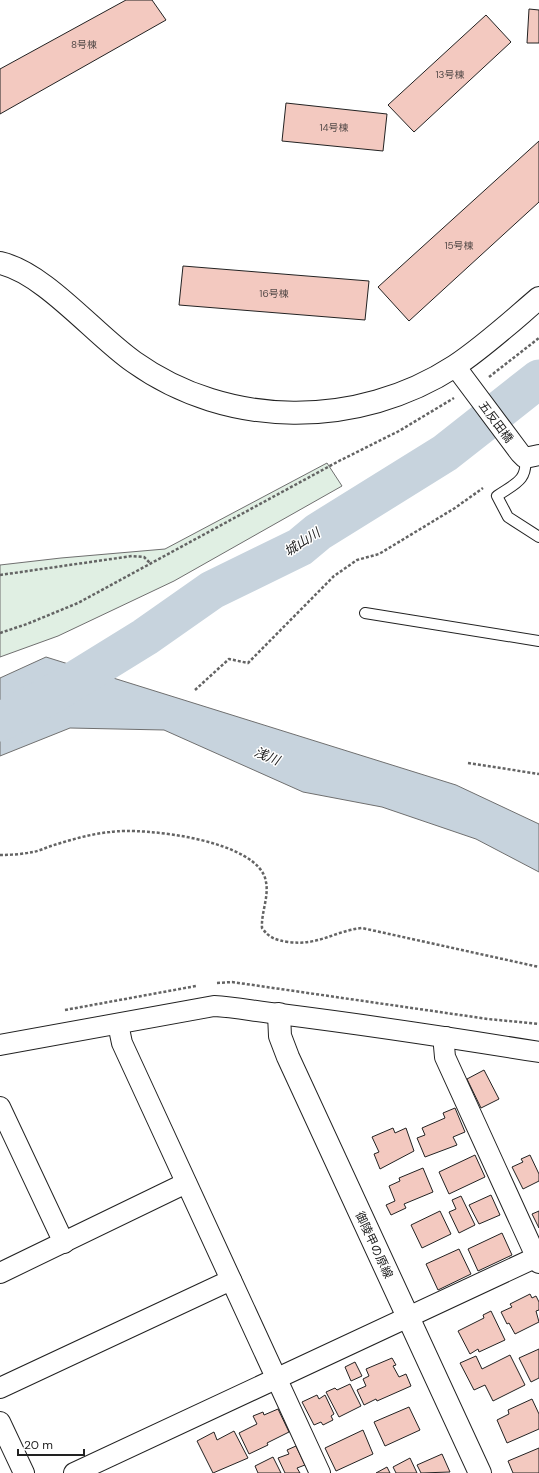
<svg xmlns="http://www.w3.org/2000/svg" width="539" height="1473" font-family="'DM Sans','Noto Sans JP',sans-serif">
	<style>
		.grass { fill: #e0efe3; stroke: #6f6f6f }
		.water { fill: #c7d3dd; stroke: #6f6f6f }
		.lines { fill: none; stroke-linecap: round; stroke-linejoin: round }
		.river { stroke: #c7d3dd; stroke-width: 39 }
		.building { fill: #f3c9c0; stroke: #222 }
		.lane-casing { stroke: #222; stroke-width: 12 }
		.street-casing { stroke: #222; stroke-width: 22 }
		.secondary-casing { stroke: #222; stroke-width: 24 }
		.path { stroke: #646464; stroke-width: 2.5; stroke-dasharray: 3 2; stroke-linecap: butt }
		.lane { stroke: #fff; stroke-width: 10 }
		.street { stroke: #fff; stroke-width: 20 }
		.secondary { stroke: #fff; stroke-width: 22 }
		.labels { text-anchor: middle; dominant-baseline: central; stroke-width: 3; stroke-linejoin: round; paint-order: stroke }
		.number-label { font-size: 10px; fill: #564c4a }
		.street-label { font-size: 12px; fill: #222; stroke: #fff }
		.water-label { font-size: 13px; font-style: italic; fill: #222; stroke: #fff }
	</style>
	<rect width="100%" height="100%" fill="#fff"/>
	<polygon class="grass" points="327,463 342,486 174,581 58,636 0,657 0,565 61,558 165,549"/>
	<polygon class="water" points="46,657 456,785 539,824 539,872 476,839 382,807 303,792 164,730 70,728 0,756 0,678"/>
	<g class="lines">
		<polyline class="river" points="0,722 56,692 145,637 212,590 300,547 318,532 445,453 539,379"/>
	</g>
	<g class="building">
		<polygon points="126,0 152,0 166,20 0,114 0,69"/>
		<polygon points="529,9 539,10 539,43 527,43"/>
		<polygon points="486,15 511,42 414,132 388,105"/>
		<polygon points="286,103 387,114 383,151 282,141"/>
		<polygon points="539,141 539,202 409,321 378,287"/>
		<polygon points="183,266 369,281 365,320 179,305"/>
		<polygon points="484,1070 499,1099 481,1108 467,1079"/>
		<polygon points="455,1108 465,1132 453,1137 457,1145 425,1157 417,1138 425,1135 422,1128 445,1118 443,1113"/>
		<polygon points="393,1128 395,1133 406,1128 414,1151 380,1169 374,1154 379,1152 372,1137"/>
		<polygon points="475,1155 485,1177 449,1194 439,1172"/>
		<polygon points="530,1155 539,1174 539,1181 523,1189 512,1167 523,1162 521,1159"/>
		<polygon points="423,1168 433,1192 404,1204 406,1208 391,1215 386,1205 395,1201 389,1186 400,1181 399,1178"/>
		<polygon points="491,1195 500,1215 479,1224 469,1205"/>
		<polygon points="461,1196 475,1225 459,1233 449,1212 456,1209 452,1200"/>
		<polygon points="440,1211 451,1234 422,1248 411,1225"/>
		<polygon points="539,1211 539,1228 532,1214"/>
		<polygon points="502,1233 512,1255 478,1271 468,1249"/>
		<polygon points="459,1249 471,1274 438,1290 426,1264"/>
		<polygon points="530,1294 532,1298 536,1296 539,1302 539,1310 536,1311 539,1322 515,1334 509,1323 507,1324 501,1312 512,1307 510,1304"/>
		<polygon points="491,1311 505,1340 479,1352 478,1349 470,1354 458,1331 484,1318 483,1315"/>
		<polygon points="539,1349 539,1378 531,1382 519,1358"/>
		<polygon points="510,1355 525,1385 493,1401 485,1385 474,1390 460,1363 476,1356 482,1369"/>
		<polygon points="392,1358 396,1365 393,1366 399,1377 406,1374 411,1386 377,1401 376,1399 364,1405 357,1390 366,1386 363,1379 369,1376 366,1369"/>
		<polygon points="355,1362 362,1376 351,1381 345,1367"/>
		<polygon points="350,1384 361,1406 339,1417 326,1392 335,1388 337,1390"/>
		<polygon points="317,1395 319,1399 325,1395 334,1414 331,1416 333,1420 323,1425 321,1422 314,1425 302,1402"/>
		<polygon points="532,1399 539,1414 539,1429 507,1443 497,1420 509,1414 508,1410"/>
		<polygon points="409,1407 420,1430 385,1446 374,1422"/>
		<polygon points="278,1409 289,1432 267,1443 268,1445 249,1454 239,1433 257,1424 253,1416 263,1412 264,1415"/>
		<polygon points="363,1430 373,1454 336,1471 325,1448"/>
		<polygon points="234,1431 248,1458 213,1473 197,1441 214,1432 217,1440"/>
		<polygon points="296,1446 305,1465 297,1468 300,1473 285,1473 278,1458 289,1454 287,1450"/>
		<polygon points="539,1448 539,1473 513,1473 508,1461"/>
		<polygon points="442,1454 450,1472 421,1473 417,1465"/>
		<polygon points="273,1457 281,1473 258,1473 255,1466"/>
		<polygon points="410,1458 417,1473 396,1473 393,1467"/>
		<polygon points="387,1467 390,1473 376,1473"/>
	</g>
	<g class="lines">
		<g class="lane-casing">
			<g id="lane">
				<path d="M525,458c3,23 -11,26 -28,38l11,21 31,20"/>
				<polyline points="365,613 539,641"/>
			</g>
		</g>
		<g class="street-casing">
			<g id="street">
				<polyline points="455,366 520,453 525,458 539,455"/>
				<polyline points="118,1024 122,1043 320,1473"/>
				<polyline points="446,1037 444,1046 445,1057 539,1263"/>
				<path d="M0,1045l214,-39c22,1 44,6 66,8 87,11 173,24 259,38"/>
				<polyline points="0,1107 64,1243"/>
				<polyline points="0,1273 186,1183"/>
				<polyline points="0,1388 231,1280"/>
				<polyline points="0,1422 24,1473"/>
				<polyline points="74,1473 539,1256"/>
			</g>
		</g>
		<g class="secondary-casing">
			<g id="secondary">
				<path d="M0,263c45,10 95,72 134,99 94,67 224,67 321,4 30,-20 57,-45 84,-68"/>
				<polyline points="279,1014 280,1036 288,1057 480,1473"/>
			</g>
		</g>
		<g class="path">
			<polyline points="489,377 539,338"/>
			<polyline points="0,575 132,556 144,557 151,564"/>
			<polyline points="0,633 27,624 78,603 339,461 399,431 454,398"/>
			<polyline points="195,690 229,659 248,663 334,576 357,560 379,554 455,508 483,488"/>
			<polyline points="468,763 539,774"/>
			<path d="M0,855c11,0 23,-1 33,-3 6,-1 12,-4 18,-6 19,-6 39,-12 59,-14 33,-5 150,8 156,50 3,15 -5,31 -4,46 7,10 14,12 26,14 31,4 46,-11 74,-14l177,39"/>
			<polyline points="217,983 232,982 488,1019 539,1024"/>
			<polyline points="65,1010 196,986"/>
		</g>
		<use href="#lane" class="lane"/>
		<use href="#street" class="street"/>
		<use href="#secondary" class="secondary"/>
	</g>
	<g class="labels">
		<g class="number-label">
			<text x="84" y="44">8号棟</text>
			<text x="450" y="74">13号棟</text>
			<text x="334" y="127">14号棟</text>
			<text x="459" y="245">15号棟</text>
			<text x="274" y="293">16号棟</text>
		</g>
		<g class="street-label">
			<text transform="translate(496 422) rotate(53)">五反田橋</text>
			<text transform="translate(374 1245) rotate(65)">御陵甲の原線</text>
		</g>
		<g class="water-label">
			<text transform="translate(302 542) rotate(-33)">城山川</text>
			<text transform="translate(267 756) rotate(22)">浅川</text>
		</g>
	</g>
	<path d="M18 1449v6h66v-6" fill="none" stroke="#222222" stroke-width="2"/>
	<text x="24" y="1449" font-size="12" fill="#222222" stroke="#ffffff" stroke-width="3" paint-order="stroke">20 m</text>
</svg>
